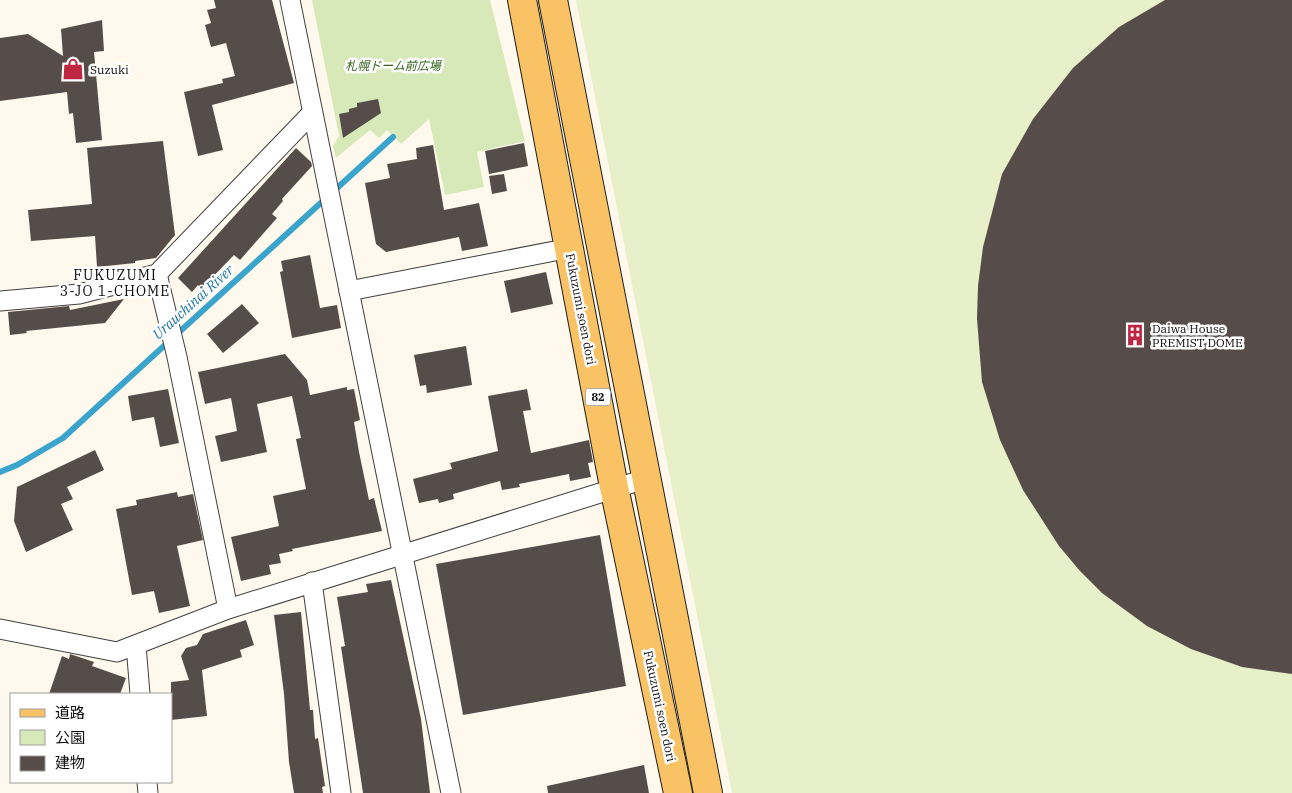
<svg xmlns="http://www.w3.org/2000/svg" width="1292" height="793" font-family="'IBM Plex Serif','Noto Sans JP',serif">
	<style>
		.green { fill: #d7e9b8 }
		.pitch { fill: #e7f0c9 }
		.lines { fill: none; stroke-linecap: round; stroke-linejoin: round }
		.stream { stroke: #3aa4cc; stroke-width: 6 }
		.building { fill: #564d4a }
		.street-casing { stroke: #404040; stroke-width: 21 }
		.primary-casing { stroke: #1e1e1e; stroke-width: 30 }
		.street { stroke: #fff; stroke-width: 19 }
		.primary { stroke: #f8c265; stroke-width: 28 }
		.labels { text-anchor: middle; dominant-baseline: central; stroke-width: 5; stroke-linejoin: round; paint-order: stroke }
		.shield { fill: #fff; stroke: #565656; stroke-width: 1 }
		.shield-label { font-size: 11px; font-weight: bold; fill: #0d0d0d }
		.park-label { font-size: 12px; font-style: italic; fill: #35651e; stroke: #fff }
		.poi-label { font-size: 12px; fill: #0d0d0d; stroke: #fff; text-anchor: start }
		.street-label { font-size: 12px; fill: #0d0d0d; stroke: #fff }
		.neighbourhood-label { font-size: 14px; letter-spacing: 1px; fill: #0d0d0d; stroke: #fff }
		.water-label { font-size: 14px; font-style: italic; fill: #17749e; stroke: #fff }
	</style>
	<rect width="100%" height="100%" fill="#fff9ed"/>
	<polygon class="green" points="312,0 490,0 525,141 477,152 484,187 445,195 429,119 401,144 387,130 379,138 370,130 336,158 333,146 339,136"/>
	<polygon class="pitch" points="576,0 1292,0 1292,793 732,793"/>
	<g class="lines">
		<polyline class="stream" points="0,472 17,465 63,438 393,137"/>
	</g>
	<g class="building">
		<polygon points="214,0 272,0 294,83 212,105 223,150 198,156 184,92 223,83 222,79 235,76 226,43 211,47 205,25 211,23 207,10 216,8"/>
		<polygon points="1165,0 1292,0 1292,674 1242,667 1191,649 1147,626 1102,593 1080,571 1059,546 1023,490 1000,440 982,382 977,319 978,286 983,247 1002,174 1033,119 1073,68 1119,27"/>
		<polygon points="102,20 104,51 94,52 102,140 76,143 73,113 69,114 67,92 0,101 0,38 28,34 63,56 61,29"/>
		<polygon points="378,99 381,113 343,138 339,114 349,112 349,109 357,107 357,103"/>
		<polygon points="163,141 175,235 156,258 135,261 135,263 97,267 95,236 31,241 28,210 92,204 87,148"/>
		<polygon points="524,143 528,166 489,174 485,151"/>
		<polygon points="433,145 444,210 479,203 488,246 462,251 459,237 386,252 376,244 365,183 390,178 387,164 417,159 416,148"/>
		<polygon points="296,148 311,162 312,166 282,199 283,201 272,214 277,218 240,260 234,255 201,289 198,285 192,292 178,278"/>
		<polygon points="504,174 507,191 492,194 489,176"/>
		<polygon points="310,255 320,308 337,305 341,328 292,338 280,272 283,271 281,261"/>
		<polygon points="546,272 553,304 511,313 504,281"/>
		<polygon points="124,299 105,323 26,331 27,333 10,335 8,312 69,306 70,310"/>
		<polygon points="242,304 259,323 223,353 207,334"/>
		<polygon points="466,346 472,385 427,393 426,385 420,386 414,355"/>
		<polygon points="285,354 307,380 310,395 347,387 347,390 354,389 360,420 354,422 359,452 369,500 374,498 382,531 292,549 293,551 279,554 281,563 269,565 271,574 241,581 231,537 279,526 273,496 306,489 296,439 301,438 292,396 257,404 267,452 221,462 215,436 237,431 231,398 205,404 198,372"/>
		<polygon points="168,389 179,443 160,447 154,417 132,421 128,396"/>
		<polygon points="527,389 531,410 523,411 531,453 589,440 593,462 588,463 591,477 570,481 569,474 519,484 520,487 502,490 500,481 453,494 454,499 439,503 438,499 419,503 413,479 452,469 450,463 498,451 488,396"/>
		<polygon points="95,450 104,470 67,487 73,499 61,504 73,530 26,552 14,521 17,487"/>
		<polygon points="177,492 178,497 193,494 203,540 177,546 190,606 159,613 154,591 132,595 116,509 137,505 136,500"/>
		<polygon points="600,535 626,686 463,715 436,564"/>
		<polygon points="391,580 421,719 430,793 363,793 341,647 345,646 337,597 368,592 366,584"/>
		<polygon points="301,612 310,710 313,710 315,739 318,738 325,786 322,787 323,793 294,793 289,762 284,694 274,615"/>
		<polygon points="246,620 254,645 240,650 242,657 202,670 207,716 171,720 171,682 189,680 181,656 186,648 197,645 203,634"/>
		<polygon points="70,654 94,662 92,666 126,678 120,694 49,694 62,656 69,659"/>
		<polygon points="644,765 649,793 548,793 547,786"/>
	</g>
	<g class="lines">
		<g class="street-casing">
			<g id="street">
				<polyline points="290,0 451,793"/>
				<polyline points="157,274 177,357 228,609"/>
				<polyline points="349,291 570,248"/>
				<polyline points="0,301 79,294 157,274 311,114"/>
				<polyline points="312,582 341,793"/>
				<polyline points="0,629 117,652 228,609 645,479"/>
				<polyline points="136,645 140,694"/>
				<polyline points="147,782 148,793"/>
			</g>
		</g>
		<g class="primary-casing">
			<g id="primary">
				<polyline points="522,0 614,487 678,793"/>
				<polyline points="553,0 708,793"/>
			</g>
		</g>
		<use href="#street" class="street"/>
		<use href="#primary" class="primary"/>
	</g>
	<defs>
		<g id="shop-bare" transform="scale(1.725)"><path d="M-5-2.5h2.3a2.7 3.5 0 0 1 5.4 0H5L5.5 6h-11ZM-1.5-2.5h3a1.5 2.3 0 0 0-3 0Z" fill="#bc2640" stroke="#fff" stroke-width="2.5" paint-order="stroke"/></g>
		<g id="building-bare" transform="scale(1.725)"><path d="M-4-6H4V6H1V3H-1V6H-4ZM-2.5-4.3h1.7v1.8h-1.7ZM.8-4.3h1.7v1.8H.8ZM-2.5-1h1.7V.8h-1.7ZM.8-1h1.7V.8H.8Z" fill="#bc2640" stroke="#fff" stroke-width="2.5" paint-order="stroke"/></g>
	</defs>
	<g fill-rule="evenodd">
		<use href="#shop-bare" x="73" y="69"/>
		<use href="#building-bare" x="1135" y="335"/>
	</g>
	<g class="labels">
		<rect class="shield" x="585.5" y="388.5" width="25" height="17" rx="4"/>
		<g class="shield-label">
			<text x="598" y="397">82</text>
		</g>
		<g class="park-label">
			<text x="393" y="65">札幌ドーム前広場</text>
		</g>
		<g class="poi-label">
			<text x="90" y="69">Suzuki</text>
			<text x="1152" y="328">Daiwa House<tspan x="1152" dy="14">PREMIST DOME</tspan></text>
		</g>
		<g class="street-label">
			<text transform="translate(581 309) rotate(79)">Fukuzumi soen dori</text>
			<text transform="translate(660 706) rotate(78)">Fukuzumi soen dori</text>
		</g>
		<g class="neighbourhood-label">
			<text x="115" y="275">FUKUZUMI<tspan x="115" dy="16">3-JO 1-CHOME</tspan></text>
		</g>
		<g class="water-label">
			<text transform="translate(193 302) rotate(-42)">Urauchinai River</text>
		</g>
	</g>
	<rect x="10" y="693" width="162" height="90" fill="#ffffff" stroke="#9e9e9e"/>
	<rect x="20" y="709" width="25" height="8" fill="#f8c265" stroke="#9e9e9e"/>
	<text x="55" y="718" font-size="15" fill="#0d0d0d">道路</text>
	<rect x="20" y="730" width="25" height="15" fill="#d7e9b8" stroke="#9e9e9e"/>
	<text x="55" y="743" font-size="15" fill="#0d0d0d">公園</text>
	<rect x="20" y="756" width="25" height="15" fill="#564d4a" stroke="#9e9e9e"/>
	<text x="55" y="768" font-size="15" fill="#0d0d0d">建物</text>
</svg>
